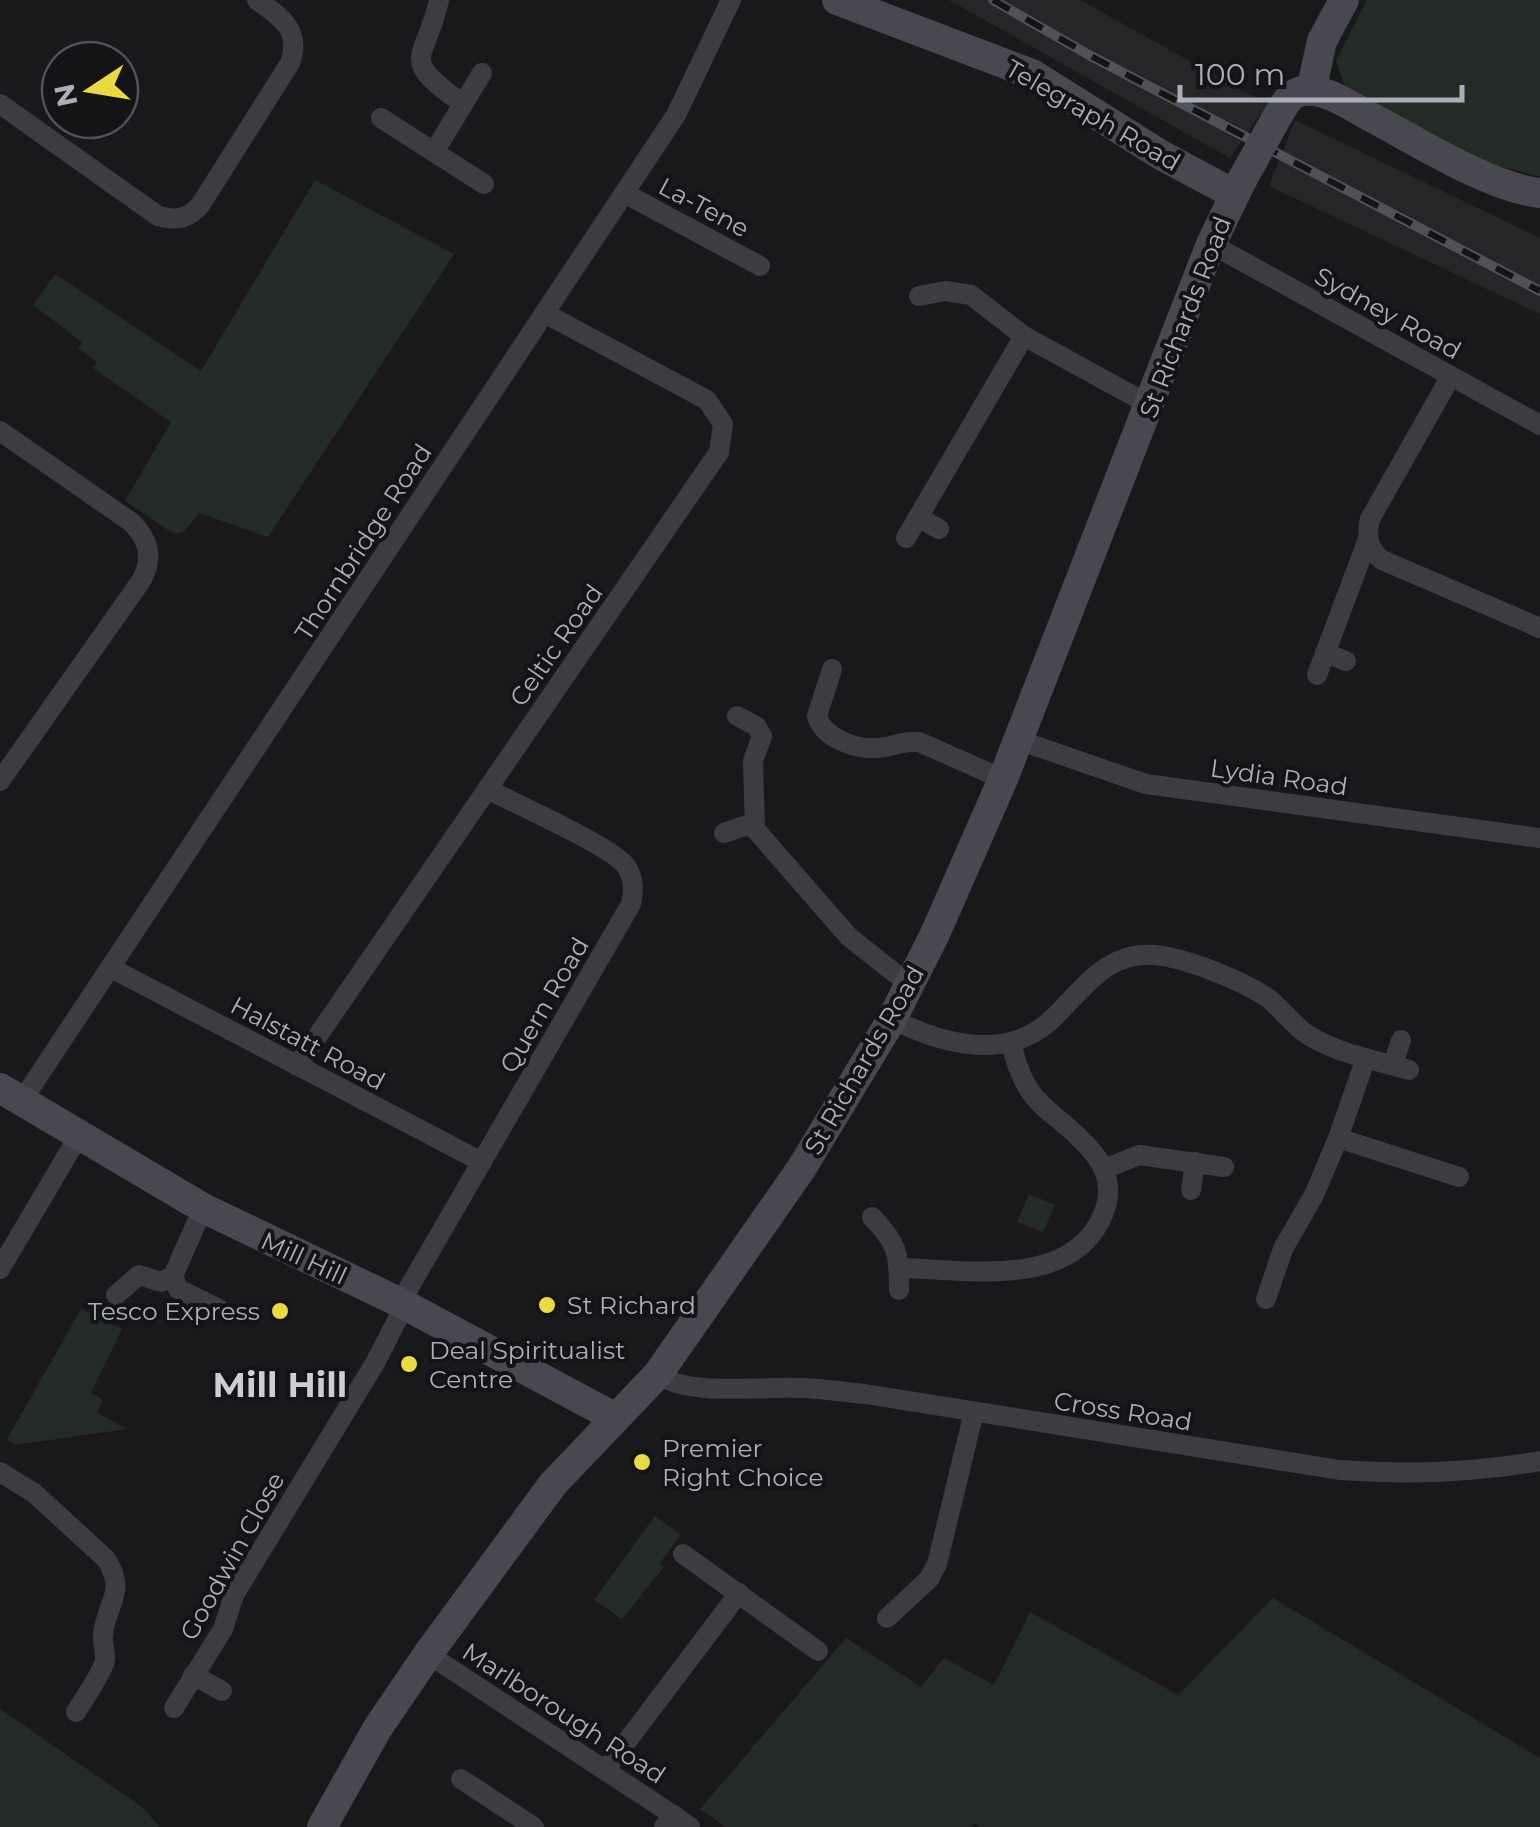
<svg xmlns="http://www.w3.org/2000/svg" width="1540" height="1827" font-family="Montserrat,sans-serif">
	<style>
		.built { fill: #262528 }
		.green { fill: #232b26 }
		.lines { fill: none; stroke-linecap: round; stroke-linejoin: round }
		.street { stroke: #3c3c42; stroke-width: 20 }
		.secondary { stroke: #484850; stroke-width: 30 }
		.rail-casing { stroke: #515159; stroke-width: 10 }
		.rail { stroke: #141416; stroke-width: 6; stroke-dasharray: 19; stroke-linecap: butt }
		.secondary-bridge { stroke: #484850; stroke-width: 30 }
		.poi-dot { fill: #eada42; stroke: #141416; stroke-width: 4 }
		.labels { text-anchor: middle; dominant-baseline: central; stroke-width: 8; stroke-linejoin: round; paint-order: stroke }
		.street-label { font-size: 25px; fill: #acadba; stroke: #141416 }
		.poi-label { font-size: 25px; fill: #acadba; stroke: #141416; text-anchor: start }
		.district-label { font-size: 35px; font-weight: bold; fill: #cdcdd6; stroke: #141416 }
	</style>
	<rect width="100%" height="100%" fill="#19191b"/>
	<g class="built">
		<polygon points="949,0 1080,0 1267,104 1230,158"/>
		<polygon points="1295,120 1540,238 1540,314 1269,186"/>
	</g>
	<g class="green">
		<polygon points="1367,0 1540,0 1540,177 1485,162 1345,87 1336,61"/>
		<polygon points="315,180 454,254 268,537 199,513 184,532 174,534 125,501 171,422 93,368 97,362 78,348 82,342 33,305 55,274 201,371"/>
		<polygon points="1029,1194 1055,1205 1043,1232 1017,1222"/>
		<polygon points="81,1309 122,1329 91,1393 103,1400 97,1413 127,1429 15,1445 7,1439"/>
		<polygon points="655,1516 681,1535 660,1563 664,1567 622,1619 594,1600"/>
		<polygon points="1273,1598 1540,1758 1540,1827 980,1827 975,1823 972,1827 726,1827 700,1809 846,1638 921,1687 944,1658 994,1685 1030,1612 1178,1695"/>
		<polygon points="0,1709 142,1807 160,1827 0,1827"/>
	</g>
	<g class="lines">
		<g class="street">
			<path d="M439,0c-14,63 -42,57 24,104"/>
			<polyline points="482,73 434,152 484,184"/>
			<path d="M0,104l158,112c18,5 31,3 43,-12l89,-141c12,-32 -9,-46 -33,-63"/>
			<polyline points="381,118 434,152"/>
			<polyline points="624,193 760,266"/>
			<polyline points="1211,244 1540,425"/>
			<polyline points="919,296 945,291 971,295 1024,336 1150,405"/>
			<path d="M1451,376l-81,143c-4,18 -2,30 12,41l158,68"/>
			<path d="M0,431l131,91c18,17 23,37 10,59l-141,200"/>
			<polyline points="918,517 939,529"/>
			<polyline points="906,538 1024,336"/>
			<polyline points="1325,653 1346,661"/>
			<path d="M832,669l-15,47c6,22 39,34 61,32 14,-1 27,-8 41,-6l84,37"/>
			<polyline points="1317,675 1368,539"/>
			<polyline points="737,716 756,726 762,736 753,761 755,829 849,937 910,985"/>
			<polyline points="1018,740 1146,784 1540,838"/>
			<polyline points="724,833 747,825 755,829"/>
			<polyline points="111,968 482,1162"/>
			<path d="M892,1019c48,24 112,43 158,2 33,-30 54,-70 105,-66 31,3 89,26 114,44 14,11 24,26 39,36 30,19 68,25 101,35"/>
			<polyline points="1393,1065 1401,1040"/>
			<polyline points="297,1066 719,452 723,424 707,400 544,313"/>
			<polyline points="21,1102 676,115 731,0"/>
			<polyline points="1338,1138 1459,1177"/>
			<polyline points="1104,1169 1139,1155 1224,1167"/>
			<polyline points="1191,1190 1195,1162"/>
			<path d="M872,1217c26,27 27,37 27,73"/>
			<path d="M899,1268c67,1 175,23 205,-56 8,-20 4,-40 -9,-57 -39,-49 -68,-40 -84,-113"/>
			<polyline points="0,1269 78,1137"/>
			<polyline points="173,1276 203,1208"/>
			<polyline points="116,1295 139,1275 161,1282 173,1276 178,1289 219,1309"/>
			<polyline points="1266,1299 1283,1249 1315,1193 1338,1138 1366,1058"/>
			<path d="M400,1303l231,-399c3,-14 3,-26 -5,-38 -15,-20 -112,-63 -139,-77"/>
			<path d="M658,1374c27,23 108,12 145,14 21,1 42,4 62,6l475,76c68,5 132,3 200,-9"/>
			<path d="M0,1472l34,21 72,66c21,33 1,43 -3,75 -2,11 5,19 1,30 -7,17 -19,33 -28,48"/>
			<polyline points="683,1554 818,1651"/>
			<polyline points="887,1618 929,1579 937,1564 974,1412"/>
			<polyline points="428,1654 673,1815 664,1827"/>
			<polyline points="193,1675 222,1691"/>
			<polyline points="174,1708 223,1629 234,1595 375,1363 405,1305"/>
			<polyline points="606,1769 739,1593"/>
			<polyline points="461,1779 534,1827"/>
			<polyline points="673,1815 690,1827"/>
		</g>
		<g class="secondary">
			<polyline points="837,0 1032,74 1161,155 1234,194"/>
			<polyline points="1311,91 1322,41 1344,0"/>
			<path d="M1277,117c7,-11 12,-25 27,-26 21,-3 47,15 65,25 46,24 121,72 171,77"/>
			<polyline points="0,1088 203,1208 405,1305 614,1417"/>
			<polyline points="322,1827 377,1729 428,1654 553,1484 658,1374 801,1169 892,1019 935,934 1003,779 1211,244 1242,180"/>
		</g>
		<g class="rail-casing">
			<polyline id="rail" points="993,0 1089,55 1540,291"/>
		</g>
		<use href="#rail" class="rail"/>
		<polyline class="secondary-bridge" points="1242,180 1277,117"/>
	</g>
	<g class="poi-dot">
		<circle cx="547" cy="1305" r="10"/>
		<circle cx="280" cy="1311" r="10"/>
		<circle cx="409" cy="1364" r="10"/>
		<circle cx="642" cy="1462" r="10"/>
	</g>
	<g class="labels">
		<g class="street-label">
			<text transform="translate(1093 115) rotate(30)">Telegraph Road</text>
			<text transform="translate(704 207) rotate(28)">La-Tene</text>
			<text transform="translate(1388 313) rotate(29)">Sydney Road</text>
			<text transform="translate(1185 317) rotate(-69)">St Richards Road</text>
			<text transform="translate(363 542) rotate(-57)">Thornbridge Road</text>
			<text transform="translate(556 645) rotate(-55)">Celtic Road</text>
			<text transform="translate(1279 777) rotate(8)">Lydia Road</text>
			<text transform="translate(544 1005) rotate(-60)">Quern Road</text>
			<text transform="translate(308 1043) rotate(28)">Halstatt Road</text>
			<text transform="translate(864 1060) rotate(-60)">St Richards Road</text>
			<text transform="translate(304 1258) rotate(25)">Mill Hill</text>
			<text transform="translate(1123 1411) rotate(9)">Cross Road</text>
			<text transform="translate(232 1556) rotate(-61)">Goodwin Close</text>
			<text transform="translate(564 1713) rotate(33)">Marlborough Road</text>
		</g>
		<g class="poi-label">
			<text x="567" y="1305">St Richard</text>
			<text x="260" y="1311" text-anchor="end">Tesco Express</text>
			<text x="429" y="1350">Deal Spiritualist<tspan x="429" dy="29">Centre</tspan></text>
			<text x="662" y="1448">Premier<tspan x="662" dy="29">Right Choice</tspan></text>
		</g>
		<g class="district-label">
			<text x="280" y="1384">Mill Hill</text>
		</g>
	</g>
	<g transform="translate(90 90) rotate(258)"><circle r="48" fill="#141416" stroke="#515158" stroke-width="2.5"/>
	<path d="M0-8L18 38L0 25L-18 38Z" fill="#eada42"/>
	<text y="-15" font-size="28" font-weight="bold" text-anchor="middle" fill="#acadba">N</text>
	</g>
	<path d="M1180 85v15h282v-15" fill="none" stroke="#acadba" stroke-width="5"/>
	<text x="1195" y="85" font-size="30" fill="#acadba" stroke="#141416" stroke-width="8" paint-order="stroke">100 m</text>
</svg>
